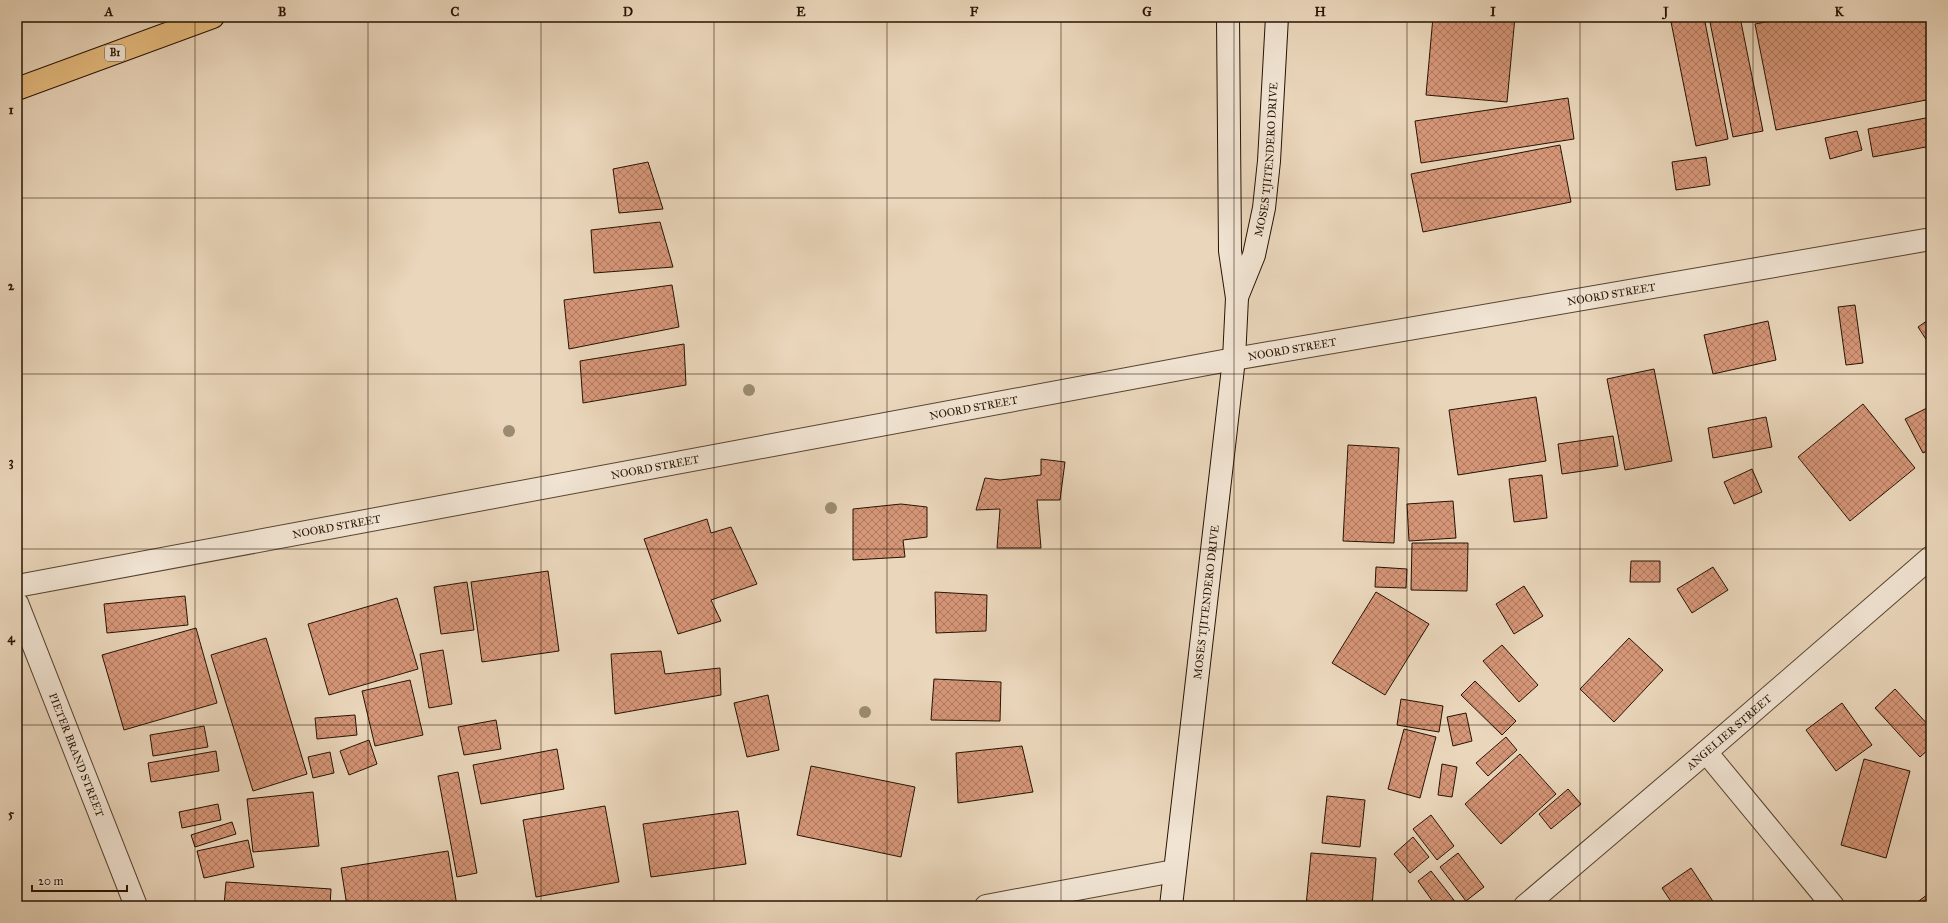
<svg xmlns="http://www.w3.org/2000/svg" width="1948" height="923" font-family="'IM FELL Great Primer',serif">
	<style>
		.building { fill: url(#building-cross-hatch); stroke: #261302 }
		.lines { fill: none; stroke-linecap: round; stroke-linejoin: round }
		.minor-casing { stroke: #574430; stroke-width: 24 }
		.secondary-casing { stroke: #261302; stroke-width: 24 }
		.trunk-casing { stroke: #261302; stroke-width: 24 }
		.minor { stroke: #f1e4d3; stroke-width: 22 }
		.secondary { stroke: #f1e4d3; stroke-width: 22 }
		.trunk { stroke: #e5bb7e; stroke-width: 22 }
		.tree { fill: #9b8b70 }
		.grid { fill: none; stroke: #261302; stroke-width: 1; stroke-opacity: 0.55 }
		.labels { text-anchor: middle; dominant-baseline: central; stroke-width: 3; stroke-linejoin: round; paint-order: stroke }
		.shield { fill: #f1e4d3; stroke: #635241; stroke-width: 1 }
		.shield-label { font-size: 10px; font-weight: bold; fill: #261302 }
		.street-label { font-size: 11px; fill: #261302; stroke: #f1e4d3 }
		.neatline { fill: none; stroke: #261302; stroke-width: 1.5 }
		.grid-label { font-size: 13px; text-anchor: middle; font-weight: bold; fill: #261302 }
	</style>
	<defs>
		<pattern id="building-cross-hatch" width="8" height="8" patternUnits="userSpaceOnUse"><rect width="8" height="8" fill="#d69678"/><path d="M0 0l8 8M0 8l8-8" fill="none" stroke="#ad7960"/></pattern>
	</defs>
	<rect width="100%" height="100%" fill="#ead6bb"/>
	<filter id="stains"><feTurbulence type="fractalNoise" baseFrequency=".005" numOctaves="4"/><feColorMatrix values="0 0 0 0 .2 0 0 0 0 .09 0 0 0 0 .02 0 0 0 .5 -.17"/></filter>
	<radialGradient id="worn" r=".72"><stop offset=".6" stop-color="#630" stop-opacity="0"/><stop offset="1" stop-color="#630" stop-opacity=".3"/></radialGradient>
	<g class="building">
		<polygon points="1433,17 1515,17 1507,102 1426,95"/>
		<polygon points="1670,17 1704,17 1728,139 1696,146"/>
		<polygon points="1709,17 1740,17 1763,131 1733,137"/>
		<polygon points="1792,17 1931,17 1931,99 1776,130 1755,24"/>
		<polygon points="1568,98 1574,139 1421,163 1415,121"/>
		<polygon points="1931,117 1931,146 1873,157 1868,129"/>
		<polygon points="1857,131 1862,150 1830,159 1825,138"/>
		<polygon points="1560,145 1571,202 1423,232 1411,174"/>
		<polygon points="1706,157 1710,185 1676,190 1672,162"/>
		<polygon points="648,162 663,209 619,213 613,169"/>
		<polygon points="660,222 673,267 594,273 591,230"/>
		<polygon points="672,285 679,327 569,349 564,300"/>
		<polygon points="1855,305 1863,363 1846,365 1838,307"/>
		<polygon points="1931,318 1931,347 1918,327"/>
		<polygon points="1768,321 1776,360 1713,374 1704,335"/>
		<polygon points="684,344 686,385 583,403 580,361"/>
		<polygon points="1654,369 1672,461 1625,470 1607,379"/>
		<polygon points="1536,397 1546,461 1458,475 1449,410"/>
		<polygon points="1863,404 1915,468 1850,521 1798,457"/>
		<polygon points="1931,406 1931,449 1923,453 1905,419"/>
		<polygon points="1766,417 1772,447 1713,458 1708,428"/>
		<polygon points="1613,436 1618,466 1562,474 1558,444"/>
		<polygon points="1348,445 1399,448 1394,543 1343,541"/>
		<polygon points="1041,459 1065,462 1060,500 1037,500 1041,548 997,548 1000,509 976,510 985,478 1000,480 1041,475"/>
		<polygon points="1752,469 1762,492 1734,504 1724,482"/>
		<polygon points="1542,475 1547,518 1514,522 1509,479"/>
		<polygon points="1453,501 1456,538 1409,541 1407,504"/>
		<polygon points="901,504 927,507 927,537 903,540 905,557 853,560 853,509"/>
		<polygon points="707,519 711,533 731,527 757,584 711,600 721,621 678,634 644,539"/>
		<polygon points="1412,543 1468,543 1467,591 1411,590"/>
		<polygon points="1631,561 1660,561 1660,582 1630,582"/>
		<polygon points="1376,567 1407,569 1406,588 1375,587"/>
		<polygon points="1713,567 1728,590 1692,613 1677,589"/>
		<polygon points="548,571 559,651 482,662 471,582"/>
		<polygon points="467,582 474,630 441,634 434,587"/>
		<polygon points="1524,586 1543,616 1514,634 1496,604"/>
		<polygon points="935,592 987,595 986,631 936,633"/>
		<polygon points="1376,592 1429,624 1385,695 1332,663"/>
		<polygon points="185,596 188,625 107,633 104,604"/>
		<polygon points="397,598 418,669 329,695 308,624"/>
		<polygon points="196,628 217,703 124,730 102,655"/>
		<polygon points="266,638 307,774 253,791 211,655"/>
		<polygon points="1629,638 1663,670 1614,722 1580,689"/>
		<polygon points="1502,645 1538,685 1519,702 1483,661"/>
		<polygon points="443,650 452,704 429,708 420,654"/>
		<polygon points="661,651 665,674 720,668 721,695 615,714 611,654"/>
		<polygon points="934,679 1001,682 1000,721 931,720"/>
		<polygon points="410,680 423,735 375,746 362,691"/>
		<polygon points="1475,681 1516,721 1502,735 1461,695"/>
		<polygon points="1895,689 1931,728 1931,747 1920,757 1875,708"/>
		<polygon points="768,695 779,750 747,757 734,703"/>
		<polygon points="1401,699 1443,706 1439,732 1397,725"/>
		<polygon points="1842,703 1872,745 1836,771 1806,730"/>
		<polygon points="1466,713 1472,741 1453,746 1447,717"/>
		<polygon points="355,715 357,735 317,739 315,718"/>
		<polygon points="496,720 501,749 464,755 458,727"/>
		<polygon points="204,726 208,747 153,756 150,735"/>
		<polygon points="1404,729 1436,737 1420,798 1388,789"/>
		<polygon points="1506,737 1517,750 1488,776 1476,763"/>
		<polygon points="369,740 377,764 349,775 340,751"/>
		<polygon points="1022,746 1033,792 958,803 956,753"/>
		<polygon points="557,749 564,789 481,804 473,765"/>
		<polygon points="216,751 219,771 151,782 148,763"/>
		<polygon points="330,752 334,773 313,778 308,757"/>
		<polygon points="1520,754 1556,794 1501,844 1465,804"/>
		<polygon points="1864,759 1910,771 1886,858 1841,845"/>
		<polygon points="1442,764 1457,767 1452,797 1438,795"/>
		<polygon points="811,766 915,787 901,857 797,835"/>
		<polygon points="458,772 477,873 457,877 438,776"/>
		<polygon points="1568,789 1581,804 1551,829 1539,814"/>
		<polygon points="313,792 319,846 253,852 247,799"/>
		<polygon points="1327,796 1365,800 1360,847 1322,843"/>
		<polygon points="218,804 221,820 182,828 179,812"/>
		<polygon points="605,806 619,882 536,897 523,820"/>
		<polygon points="738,811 746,864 651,877 643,824"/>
		<polygon points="1431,815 1454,846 1437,860 1413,829"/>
		<polygon points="232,822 236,834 195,847 191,835"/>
		<polygon points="1413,837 1429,857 1410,873 1394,854"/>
		<polygon points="248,840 254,867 204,878 197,851"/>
		<polygon points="448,851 457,906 347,906 341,868"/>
		<polygon points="1311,853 1376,858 1372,906 1306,906"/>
		<polygon points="1458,853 1484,887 1466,901 1440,867"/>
		<polygon points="1691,868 1716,906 1674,906 1662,888"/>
		<polygon points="1431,871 1457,904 1454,906 1436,906 1418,881"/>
		<polygon points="226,882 331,889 330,906 224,906"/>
		<polygon points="1931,892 1931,906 1912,906"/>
	</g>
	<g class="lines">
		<g class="minor-casing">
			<g id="minor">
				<path id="s1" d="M17,586l1217,-227 697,-120"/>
				<path id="s2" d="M17,603l119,303"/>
				<polyline points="1706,752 1833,906"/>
				<polyline points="986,906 1174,871"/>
				<path id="s3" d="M1525,906l181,-154 225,-195"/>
			</g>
		</g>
		<g class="secondary-casing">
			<g id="secondary">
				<path id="s4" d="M1237,297l17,-42 10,-47 5,-47 8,-144"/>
				<path id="s5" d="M1171,906l63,-547 3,-61 -7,-47 -2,-234"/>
			</g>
		</g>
		<g class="trunk-casing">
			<polyline id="trunk" points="17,89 213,17"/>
		</g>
		<use href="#minor" class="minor"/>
		<use href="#secondary" class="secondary"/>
		<use href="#trunk" class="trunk"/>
	</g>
	<g class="tree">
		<circle cx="749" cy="390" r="6"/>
		<circle cx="509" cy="431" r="6"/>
		<circle cx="831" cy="508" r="6"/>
		<circle cx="865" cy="712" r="6"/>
	</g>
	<path class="grid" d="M195,17v889M368,17v889M541,17v889M714,17v889M887,17v889M1061,17v889M1234,17v889M1407,17v889M1580,17v889M1753,17v889M17,198h1914M17,374h1914M17,549h1914M17,725h1914"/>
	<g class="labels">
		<rect class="shield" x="105" y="45" width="20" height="16" rx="3"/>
		<g class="shield-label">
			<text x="115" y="53">B1</text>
		</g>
		<g class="street-label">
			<text stroke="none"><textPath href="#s4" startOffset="142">MOSES TJITENDERO DRIVE</textPath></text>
			<text stroke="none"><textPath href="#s1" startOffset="1621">NOORD STREET</textPath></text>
			<text stroke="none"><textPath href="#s1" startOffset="1297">NOORD STREET</textPath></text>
			<text stroke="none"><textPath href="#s1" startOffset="973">NOORD STREET</textPath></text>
			<text stroke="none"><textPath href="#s1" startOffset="649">NOORD STREET</textPath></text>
			<text stroke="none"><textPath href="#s1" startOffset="325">NOORD STREET</textPath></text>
			<text stroke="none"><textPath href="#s5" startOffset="306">MOSES TJITENDERO DRIVE</textPath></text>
			<text stroke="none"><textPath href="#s3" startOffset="268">ANGELIER STREET</textPath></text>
			<text stroke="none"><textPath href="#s2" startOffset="163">PIETER BRAND STREET</textPath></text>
		</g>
	</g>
	<rect width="1948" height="923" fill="none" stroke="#ead6bb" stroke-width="44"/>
	<path d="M32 885v6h95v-6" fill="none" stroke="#261302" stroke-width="2"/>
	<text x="38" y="885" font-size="12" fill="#261302" stroke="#f1e4d3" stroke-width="3" paint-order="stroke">20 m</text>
	<rect x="22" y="22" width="1904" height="879" class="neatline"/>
	<g class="grid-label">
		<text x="109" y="16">A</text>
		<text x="282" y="16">B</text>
		<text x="455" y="16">C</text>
		<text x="628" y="16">D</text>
		<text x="801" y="16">E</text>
		<text x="974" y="16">F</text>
		<text x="1147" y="16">G</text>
		<text x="1320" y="16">H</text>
		<text x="1493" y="16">I</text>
		<text x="1666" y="16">J</text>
		<text x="1839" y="16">K</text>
		<text x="11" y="114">1</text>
		<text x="11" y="290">2</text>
		<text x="11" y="466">3</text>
		<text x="11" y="642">4</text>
		<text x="11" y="818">5</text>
	</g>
	<rect width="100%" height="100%" filter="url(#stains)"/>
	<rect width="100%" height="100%" fill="url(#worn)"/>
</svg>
